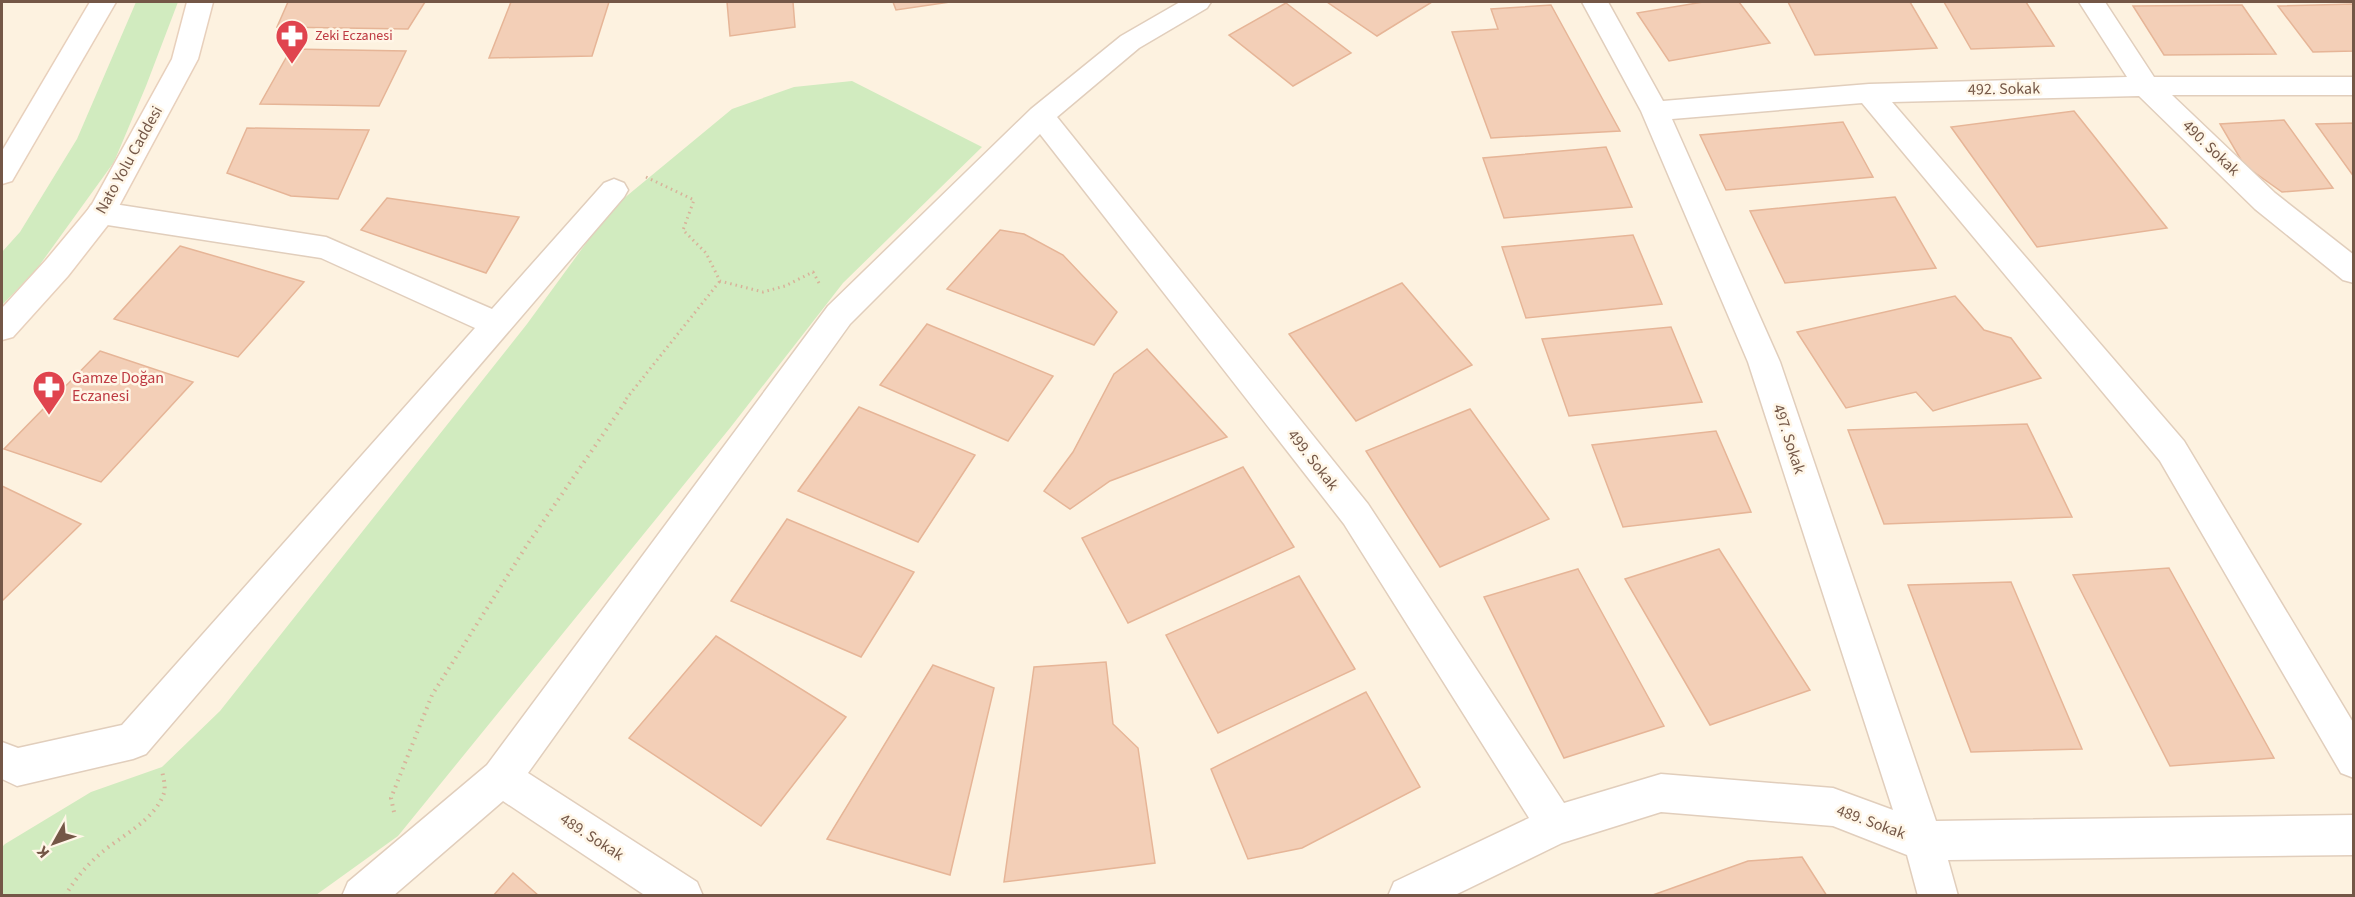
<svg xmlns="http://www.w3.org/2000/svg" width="2355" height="897" font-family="'Source Sans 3',sans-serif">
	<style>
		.green { fill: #d1ebbf }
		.building { fill: #f3cfb7; stroke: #e6b597; stroke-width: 1.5 }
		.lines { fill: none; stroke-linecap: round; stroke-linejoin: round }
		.minor-casing { stroke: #e1cebc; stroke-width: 3 }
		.secondary-casing { stroke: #e8d0bc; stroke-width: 3 }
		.path-far1 { stroke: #d8b29a; stroke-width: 3; stroke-dasharray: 1.5 4; stroke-linecap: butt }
		.path { stroke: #d8b29a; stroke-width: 4; stroke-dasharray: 1.5 5; stroke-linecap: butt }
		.minor { fill: #fff; fill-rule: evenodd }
		.secondary { fill: #fff; fill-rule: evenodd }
		.labels { text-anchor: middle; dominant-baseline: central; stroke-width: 5; stroke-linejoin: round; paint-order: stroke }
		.far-health-label { font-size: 14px; fill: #be3a42; stroke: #fff6e7; text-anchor: start }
		.street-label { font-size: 16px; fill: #745747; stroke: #fff6e7 }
		.health-label { font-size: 16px; fill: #be3a42; stroke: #fff6e7; text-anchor: start }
	</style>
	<rect width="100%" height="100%" fill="#fdf2e0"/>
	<g class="green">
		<polygon points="136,2 178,2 146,86 114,162 36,270 2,305 2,252 20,232 77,139"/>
		<polygon points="852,81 982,147 843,283 730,428 398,836 316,895 2,896 2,847 5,844 91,792 162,767 220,711 527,324 611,209 732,109 794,87"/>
	</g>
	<g class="building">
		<polygon points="288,2 425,2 408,29 277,27"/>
		<polygon points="511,2 609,2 592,56 489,58"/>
		<polygon points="727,2 793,2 795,27 730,36"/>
		<polygon points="893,2 950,2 896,10"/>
		<polygon points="1327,2 1432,2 1377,36"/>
		<polygon points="1703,2 1739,2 1770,43 1669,61 1637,13"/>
		<polygon points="1788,2 1910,2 1937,48 1815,55"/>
		<polygon points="1944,2 2026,2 2054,46 1971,49"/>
		<polygon points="1286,3 1351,53 1293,86 1229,35"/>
		<polygon points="2354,4 2354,51 2313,52 2278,6"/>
		<polygon points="1551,5 1620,131 1491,138 1452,32 1498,29 1491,9"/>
		<polygon points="2242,5 2276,54 2164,55 2133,6"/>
		<polygon points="291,49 406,51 379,106 260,104"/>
		<polygon points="2074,111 2167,228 2037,247 1951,127"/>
		<polygon points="2284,120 2333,188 2282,192 2244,165 2220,124"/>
		<polygon points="1843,122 1873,177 1726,190 1700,135"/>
		<polygon points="2354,123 2354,177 2316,124"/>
		<polygon points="247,128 369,130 338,199 291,196 227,173"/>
		<polygon points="1606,147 1632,207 1504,218 1483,158"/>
		<polygon points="1895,197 1936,268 1785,283 1750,211"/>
		<polygon points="387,198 519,217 486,273 361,230"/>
		<polygon points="1000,230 1024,234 1063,255 1117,312 1094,345 947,289"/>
		<polygon points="1633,235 1662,304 1526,318 1502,247"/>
		<polygon points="180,246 304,282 238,357 114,319"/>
		<polygon points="1402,283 1472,365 1356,421 1289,334"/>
		<polygon points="1955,296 1984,330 2011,338 2041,378 1933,411 1916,392 1846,408 1797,332"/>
		<polygon points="927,324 1053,376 1008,441 880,385"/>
		<polygon points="1671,327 1702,402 1569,416 1542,339"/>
		<polygon points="1147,349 1227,437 1110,481 1070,509 1044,491 1073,452 1114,374"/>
		<polygon points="100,351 193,382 101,482 4,449"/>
		<polygon points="859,407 975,455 918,542 798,491"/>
		<polygon points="1470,409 1549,519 1440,567 1366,451"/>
		<polygon points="2027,424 2072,517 1884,524 1848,430"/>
		<polygon points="1716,431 1751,512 1623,527 1592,445"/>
		<polygon points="1243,467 1294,547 1128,623 1082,538"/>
		<polygon points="2,486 81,524 2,601"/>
		<polygon points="787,519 914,572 861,657 731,601"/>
		<polygon points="1719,549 1810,690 1710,725 1625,579"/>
		<polygon points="2169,568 2274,758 2170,766 2073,575"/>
		<polygon points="1578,569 1664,726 1564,758 1484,597"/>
		<polygon points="1299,576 1355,669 1218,733 1166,635"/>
		<polygon points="2011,582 2082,749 1971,752 1908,585"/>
		<polygon points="716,636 846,717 761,826 629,738"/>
		<polygon points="1106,662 1113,724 1138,748 1155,863 1004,882 1034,667"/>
		<polygon points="933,665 994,688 950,875 827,839"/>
		<polygon points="1366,692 1420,787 1302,848 1248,859 1211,769"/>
		<polygon points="1802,857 1827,896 1650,896 1748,861"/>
		<polygon points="513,873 539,896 493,896"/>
	</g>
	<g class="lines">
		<g class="minor-casing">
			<g id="minor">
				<polygon points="1180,2 1211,2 1207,8 1139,48 1057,117 1368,504 1564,803 1661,774 1833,788 1893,810 1748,362 1641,111 1582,2 1608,2 1663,101 1869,84 2127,77 2079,2 2105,2 2154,77 2354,77 2354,95 2172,95 2275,193 2354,255 2354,283 2343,280 2255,209 2139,96 1892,102 2184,441 2354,724 2354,778 2341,773 2160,461 1862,103 1672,119 1780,362 1936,821 2354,815 2354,855 1948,860 1958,896 1918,896 1907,855 1833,826 1661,812 1562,843 1453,896 1388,896 1394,882 1529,818 1344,524 1040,134 850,324 528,773 697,882 703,896 646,896 503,801 393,896 342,896 348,882 487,765 828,306 1031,109 1121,36"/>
				<polygon points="614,179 624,183 628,190 624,197 146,754 133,759 17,786 2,779 2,742 18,748 122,725 475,328 321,258 101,224 91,221 86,213 91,205 101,202 326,237 492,309 604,183"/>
			</g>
		</g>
		<g class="secondary-casing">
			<g id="secondary">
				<polygon points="90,2 116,2 12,181 2,184 2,151"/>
				<polygon points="187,2 213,2 198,59 111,221 68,276 13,337 2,340 2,308 46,260 91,206 172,59"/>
			</g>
		</g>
		<g class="path-far1">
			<polyline points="646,177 694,200 683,230 706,253 720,281 763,292 785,286 813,272 819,283"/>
			<polyline points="626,399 720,281"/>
		</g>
		<g class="path">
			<polyline points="394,812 391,798 432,695 527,545 628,398"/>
			<path d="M65,896c10,-17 21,-30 36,-43 20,-17 54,-33 63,-60 2,-7 -1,-16 -2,-23"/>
		</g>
		<use href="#minor" class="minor"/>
		<use href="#secondary" class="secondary"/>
	</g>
	<defs>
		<g id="pharmacy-pin" transform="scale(1.725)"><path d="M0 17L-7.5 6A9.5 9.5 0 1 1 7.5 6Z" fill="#e0444e" stroke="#fff6e7"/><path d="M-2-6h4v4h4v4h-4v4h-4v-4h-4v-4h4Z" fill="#fff"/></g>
	</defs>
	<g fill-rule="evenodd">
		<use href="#pharmacy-pin" x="292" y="36"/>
		<use href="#pharmacy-pin" x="49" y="387"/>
	</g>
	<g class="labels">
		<g class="far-health-label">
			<text x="315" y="36">Zeki Eczanesi</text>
		</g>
		<g class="street-label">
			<text transform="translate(2004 89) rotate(-1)">492. Sokak</text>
			<text transform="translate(2211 148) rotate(44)">490. Sokak</text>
			<text transform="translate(129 160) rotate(-61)">Nato Yolu Caddesi</text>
			<text transform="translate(1789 439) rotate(72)">497. Sokak</text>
			<text transform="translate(1313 460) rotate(52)">499. Sokak</text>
			<text transform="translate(1871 822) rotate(20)">489. Sokak</text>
			<text transform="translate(592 837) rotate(33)">489. Sokak</text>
		</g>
		<g class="health-label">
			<text x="72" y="378">Gamze Doğan<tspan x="72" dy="18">Eczanesi</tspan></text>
		</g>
	</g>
	<rect width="2355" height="897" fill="none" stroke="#745747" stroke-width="6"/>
	<g transform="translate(54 843) rotate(230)" stroke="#fff6e7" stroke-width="4.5" paint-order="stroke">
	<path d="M0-4.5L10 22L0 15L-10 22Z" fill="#745747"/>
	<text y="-9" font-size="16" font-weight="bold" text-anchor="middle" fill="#745747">K</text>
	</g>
</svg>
